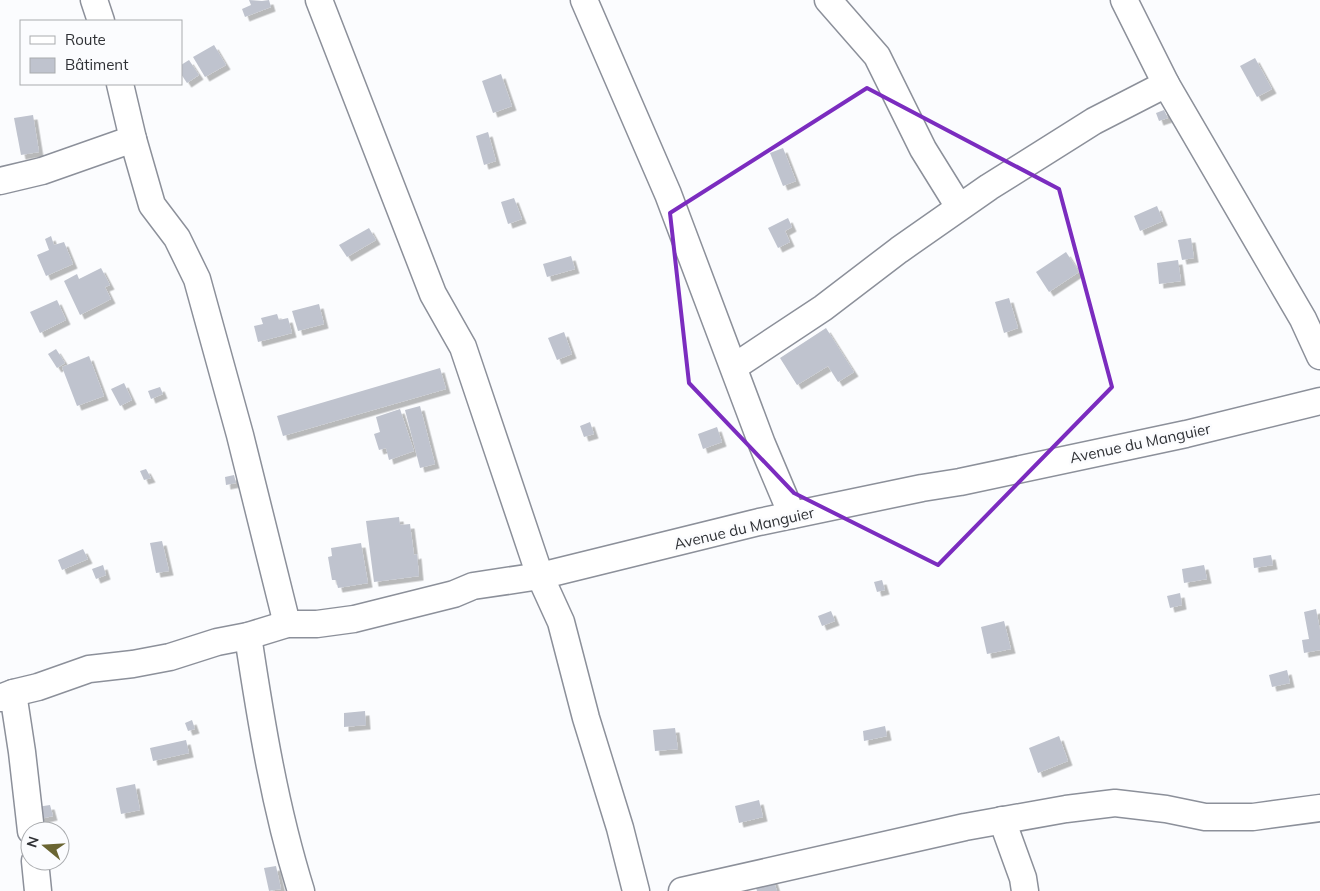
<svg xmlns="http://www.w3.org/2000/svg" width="1320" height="891" font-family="Mulish,sans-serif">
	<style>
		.building { fill: #bfc3ce; filter: url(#shadow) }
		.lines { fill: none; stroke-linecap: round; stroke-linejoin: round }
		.minor-casing { stroke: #8c909a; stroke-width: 29 }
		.minor { stroke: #fff; stroke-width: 26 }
		.marked { fill: none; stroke: #7b2cbf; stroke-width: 4; stroke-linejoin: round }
		.labels { text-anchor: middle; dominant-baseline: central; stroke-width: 5; stroke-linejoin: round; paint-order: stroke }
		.street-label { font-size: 15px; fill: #2f3135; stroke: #fbfcfe }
	</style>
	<defs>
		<filter id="shadow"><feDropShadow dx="4.5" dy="4.5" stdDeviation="0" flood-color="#0004"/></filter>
	</defs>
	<rect width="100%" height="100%" fill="#fbfcfe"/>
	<g class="building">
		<polygon points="249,0 262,1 269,0 271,7 245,17 242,9 251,5"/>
		<polygon points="214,45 226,65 205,77 193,57"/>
		<polygon points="1255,58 1272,89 1257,97 1240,66"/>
		<polygon points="189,60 199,75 187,83 181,74 181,65"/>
		<polygon points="501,74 512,106 493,113 482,81"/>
		<polygon points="1164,110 1168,118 1159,121 1156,113"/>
		<polygon points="33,115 39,152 21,155 14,118"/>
		<polygon points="488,132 496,161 484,165 476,136"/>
		<polygon points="783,148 796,181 783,186 770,153"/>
		<polygon points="514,198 522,219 508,224 501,202"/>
		<polygon points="1157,206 1163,221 1140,231 1134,216"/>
		<polygon points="788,218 792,227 785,231 790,242 778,248 768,228"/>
		<polygon points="369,228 376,240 347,257 339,245"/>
		<polygon points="51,236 54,245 64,242 73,264 46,276 37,255 49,250 45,239"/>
		<polygon points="1191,238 1194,258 1182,260 1178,240"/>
		<polygon points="1066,252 1079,272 1049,292 1036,272"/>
		<polygon points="571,256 575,269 547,277 543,264"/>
		<polygon points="1178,260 1181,281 1159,284 1157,263"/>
		<polygon points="101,268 110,285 105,287 111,299 80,315 64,281 77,274 79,279"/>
		<polygon points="1009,298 1018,328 1004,333 995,302"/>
		<polygon points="57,300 66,320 40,333 30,312"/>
		<polygon points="319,304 324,324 298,331 292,311"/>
		<polygon points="277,314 279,320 288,318 292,333 258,342 254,326 263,324 261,318"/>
		<polygon points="826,328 854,372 838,382 828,366 797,385 780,358"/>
		<polygon points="564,332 572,354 557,360 548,338"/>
		<polygon points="56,349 65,363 57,368 48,354"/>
		<polygon points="89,356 104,396 77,406 62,367"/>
		<polygon points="440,368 446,389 283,436 277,416"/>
		<polygon points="124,383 132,400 120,406 111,389"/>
		<polygon points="160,387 163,394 151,399 148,391"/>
		<polygon points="420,406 435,464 420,468 405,410"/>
		<polygon points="400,409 414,451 389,460 386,448 379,450 374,434 380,432 376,417"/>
		<polygon points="590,422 594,434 584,437 580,426"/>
		<polygon points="717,427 722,442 703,449 698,434"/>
		<polygon points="146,469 151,478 144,480 140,471"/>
		<polygon points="234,475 236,483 226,485 225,477"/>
		<polygon points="399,517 400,525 410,524 414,555 417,554 419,576 374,582 366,521"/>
		<polygon points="162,541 169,571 156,573 150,543"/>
		<polygon points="361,543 368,583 338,588 336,580 332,580 328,557 332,556 331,548"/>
		<polygon points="83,549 88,559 62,570 58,560"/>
		<polygon points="1271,555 1273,565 1254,568 1253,558"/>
		<polygon points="103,565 106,575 96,579 92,569"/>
		<polygon points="1204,565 1207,579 1184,583 1182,569"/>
		<polygon points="882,580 885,590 877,592 874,582"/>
		<polygon points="1180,593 1182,605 1170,608 1167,596"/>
		<polygon points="1316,609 1320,630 1320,650 1304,653 1302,640 1309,639 1304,612"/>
		<polygon points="831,611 835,621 822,626 818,616"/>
		<polygon points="1004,621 1011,649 987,654 981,627"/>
		<polygon points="1287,670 1290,683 1272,687 1269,675"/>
		<polygon points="365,711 366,725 344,727 344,713"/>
		<polygon points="192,720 195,729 188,731 185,723"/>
		<polygon points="885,726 887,736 864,741 863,731"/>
		<polygon points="675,728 678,749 655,751 653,730"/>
		<polygon points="1059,736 1068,761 1038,773 1029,748"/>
		<polygon points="186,740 189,753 153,761 150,748"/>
		<polygon points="135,784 140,810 121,814 116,788"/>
		<polygon points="759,800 763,817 739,823 735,806"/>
		<polygon points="50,805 53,816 40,819 37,807"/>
		<polygon points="276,866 281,889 269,891 264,868"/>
		<polygon points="772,876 777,891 757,891 754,882"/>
	</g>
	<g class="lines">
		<g class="minor-casing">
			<g id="minor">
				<polyline points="94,0 101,21"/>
				<polyline points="319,0 433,294 463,347 540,576 561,622 586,718 620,828 636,891"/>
				<polyline points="584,0 668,194 762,444 792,515"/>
				<polyline points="828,0 877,56 923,149 959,207"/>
				<polyline points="1124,0 1166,84 1303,319 1320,356"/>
				<polyline points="120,84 133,139 152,205 177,238 197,279 240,435 287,624"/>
				<polyline points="0,181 42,171 133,139"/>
				<polyline points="734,367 823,308 899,250 989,187 1094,121 1166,84"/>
				<path d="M248,636c13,86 27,172 53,255"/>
				<polyline points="13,693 22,752 31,831"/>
				<polyline points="0,698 13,693 38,687 89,669 133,664 170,657 217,642 248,636 287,624 317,624 354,619 454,594 473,586 540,576 759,522 922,488 960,482 1186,434 1320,401"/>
				<polyline points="1002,820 1023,878 1025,891"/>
				<polyline points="35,861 38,891"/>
				<polyline points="682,891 965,827 1066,809 1115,803 1166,809 1205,817 1253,817 1320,808"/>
			</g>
		</g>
		<use href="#minor" class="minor"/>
	</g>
	<path class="marked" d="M867,88l192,101 53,198 -174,178 -144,-72 -105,-110 -19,-170z"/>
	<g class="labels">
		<g class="street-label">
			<text transform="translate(1140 443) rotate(-12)">Avenue du Manguier</text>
			<text transform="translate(744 528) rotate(-13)">Avenue du Manguier</text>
		</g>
	</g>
	<rect x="20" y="20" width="162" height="65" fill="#fbfcfe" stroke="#a9abae"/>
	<rect x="30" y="36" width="25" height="8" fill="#ffffff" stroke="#a9abae"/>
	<text x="65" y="45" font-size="15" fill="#2f3135">Route</text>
	<rect x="30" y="58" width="25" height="15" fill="#bfc3ce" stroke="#a9abae"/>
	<text x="65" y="70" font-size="15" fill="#2f3135">Bâtiment</text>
	<g transform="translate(45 846) rotate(288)"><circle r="24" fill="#fbfcfe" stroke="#a9abae"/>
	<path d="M0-4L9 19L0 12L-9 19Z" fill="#6a6532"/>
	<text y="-8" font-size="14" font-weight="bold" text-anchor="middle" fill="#2f3135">N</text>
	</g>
</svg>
